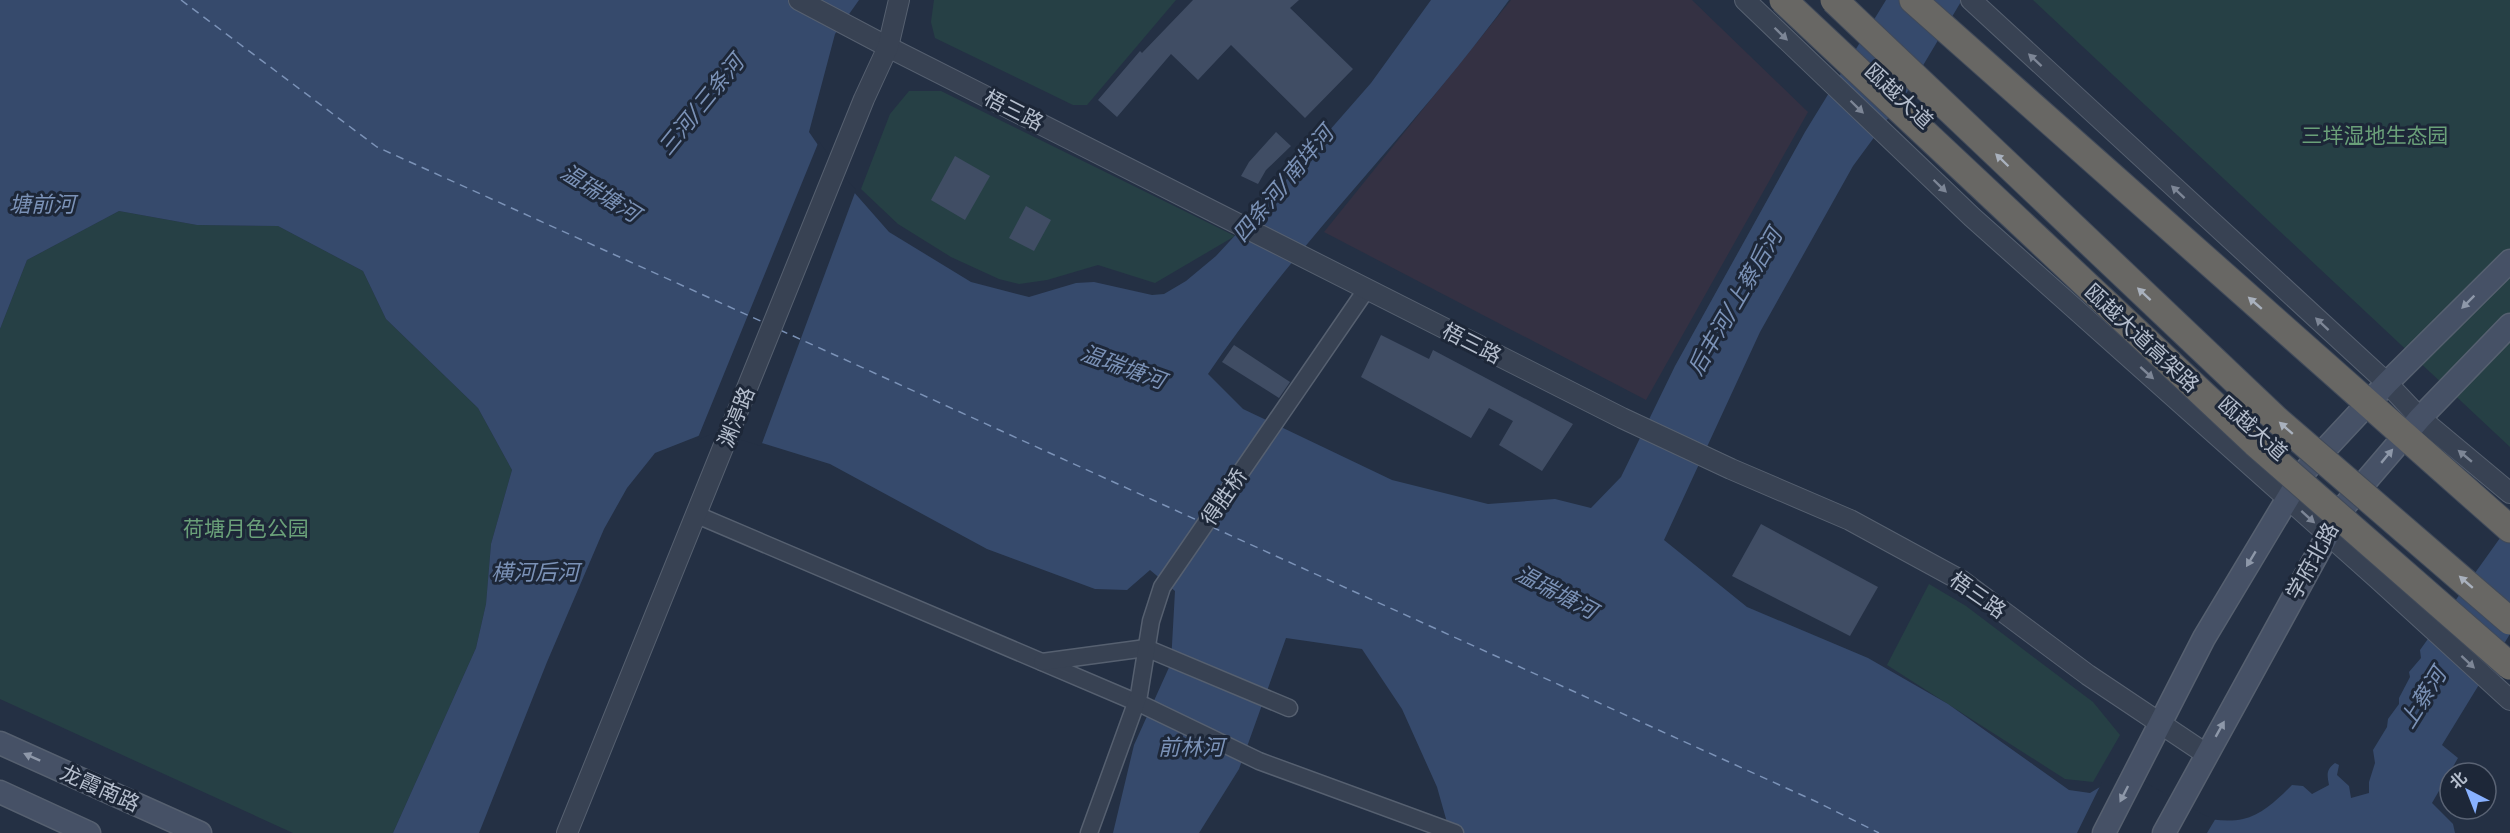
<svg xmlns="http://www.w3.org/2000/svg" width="2510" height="833" font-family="Rubik,'Noto Sans SC',sans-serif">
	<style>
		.medical { fill: #343143 }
		.green { fill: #264045 }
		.water { fill: #364a6c }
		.pier { fill: #243044 }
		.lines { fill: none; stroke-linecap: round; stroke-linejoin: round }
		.ferry { stroke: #7b92b7; stroke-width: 1.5; stroke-dasharray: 8 6; stroke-linecap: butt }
		.building { fill: #404d64 }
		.minor-casing { stroke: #566070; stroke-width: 19 }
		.tertiary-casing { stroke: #566070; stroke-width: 22 }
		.secondary-casing { stroke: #566070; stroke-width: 25 }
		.trunk-casing { stroke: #404a5a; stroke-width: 29 }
		.minor { stroke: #384253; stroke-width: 16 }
		.tertiary { stroke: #384253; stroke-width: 20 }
		.secondary { stroke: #465166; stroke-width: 22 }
		.trunk { stroke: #686764; stroke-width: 27 }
		.trunk-bridge-casing { stroke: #404a5a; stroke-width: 29; stroke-linecap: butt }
		.trunk-bridge { stroke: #686764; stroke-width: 27 }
		.oneway { fill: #7d8696 }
		.oneway2 { fill: #a9b1bd }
		.oneway3 { fill: #8e98a9 }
		.labels { text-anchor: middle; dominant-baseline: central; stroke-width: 6; stroke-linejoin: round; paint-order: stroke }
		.street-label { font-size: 21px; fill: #b5becd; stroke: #1d2738 }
		.park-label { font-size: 21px; fill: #6aa079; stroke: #1d2738 }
		.water-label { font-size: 22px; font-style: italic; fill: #7b92b7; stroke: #1d2738 }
	</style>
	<rect width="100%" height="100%" fill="#243044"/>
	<polygon class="medical" points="1511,0 1692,0 1808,112 1646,400 1324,232"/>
	<g class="green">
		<polygon points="934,0 1176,0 1087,105 1073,105 935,38 931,22"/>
		<polygon points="2033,0 2510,0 2510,447"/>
		<polygon points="909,91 941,91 1235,236 1155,283 1098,265 1047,280 1019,284 999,279 951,257 898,224 861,189 890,114"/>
		<polygon points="119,211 197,225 278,226 363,271 386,319 478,408 512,470 491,544 486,604 476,648 393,833 293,833 0,699 0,329 27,260"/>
		<polygon points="1929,584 1966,606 2093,702 2120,735 2093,782 2065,779 1887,665"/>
	</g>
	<path class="water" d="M0,0h859l-24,34 -26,98 29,42 51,58 82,50 58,15 47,-14 18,-1 58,13 12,-1 22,-13 30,-25 63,-68 92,-105 60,-83h78c-94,129 -211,241 -301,374l35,35 149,71 96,24 67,-5 36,9 30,-31 54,-111 130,-234 81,-132h76l-56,94 -53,72 -93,166 -96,208 83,67 121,51 80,46 121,86 21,3 15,-9c37,13 100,44 138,35 19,-4 36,-21 49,-34l11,1 9,8 17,-9c-2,-11 -3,-15 6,-22l4,2 -2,10 12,11 2,12 18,-5v-11l6,-19 -2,-13 14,-23 1,-8 11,-15v-6l11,-21 -1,-5 12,-14 -1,-8 90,-126v110l-68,111 16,13 -26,45 21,21 2,9h-1005l-13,-46 -35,-78 -40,-60 -76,-11 -47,131 -40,64h-86l21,-88 37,-82 4,-72 -25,-21 -23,20 -32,-1 -108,-40 -157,-85 -114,-35 -61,24 -28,35 -23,41 -57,133 -68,171h-86l83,-185 10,-44 5,-60 21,-74 -34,-62 -92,-89 -23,-48 -85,-45 -81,-1 -78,-14 -92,49 -27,69z"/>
	<g class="pier">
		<polygon points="819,141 840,172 856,190 761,446 716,432 697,440"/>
		<polygon points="2122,773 2131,775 2210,818 2216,818 2207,833 2077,833 2102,782 2112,774"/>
	</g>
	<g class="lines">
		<g class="ferry">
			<polyline points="181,0 377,147 765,323"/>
			<polyline points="780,330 1199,521"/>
			<polyline points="1212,527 1817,802 1879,833"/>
		</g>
	</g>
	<g class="building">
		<polygon points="1193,0 1299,0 1290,8 1353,69 1305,118 1231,45 1198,80 1171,54 1117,117 1098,100 1140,51 1142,53"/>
		<polygon points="1276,132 1291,146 1266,170 1258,184 1241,176 1249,162"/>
		<polygon points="955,156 990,176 965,220 931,200"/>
		<polygon points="1026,206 1051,220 1034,251 1009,238"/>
		<polygon points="1381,335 1429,359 1433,350 1573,424 1542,471 1499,445 1513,421 1489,408 1471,438 1361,377"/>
		<polygon points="1234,345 1290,382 1279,398 1222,362"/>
		<polygon points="1761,524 1878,587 1850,636 1732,576"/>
	</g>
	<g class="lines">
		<g class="minor-casing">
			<g id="minor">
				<polyline points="697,515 1145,706 1259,761 1455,833"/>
				<polyline points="1042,662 1146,648 1289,708"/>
				<polyline points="1089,833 1139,695 1151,621 1162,587 1366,290"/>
			</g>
		</g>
		<g class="tertiary-casing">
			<g id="tertiary">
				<polyline points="799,0 888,47 1622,418 1731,469 1850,520 1962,581 2088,675 2206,754"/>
				<polyline points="1745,0 1972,217 2379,580 2510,700"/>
				<polyline points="1971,0 2387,383 2420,418 2510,493"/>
				<polyline points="567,833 864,99 888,47 899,0"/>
			</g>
		</g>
		<g class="secondary-casing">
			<g id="secondary">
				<polyline points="0,743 200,833"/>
				<polyline points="0,792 89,833"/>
				<polyline points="2104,833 2204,638 2303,473 2387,383 2510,261"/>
				<polyline points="2164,833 2342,509 2420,418 2510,325"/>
			</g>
		</g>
		<g class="trunk-casing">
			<polyline id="trunk" points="1913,0 2510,529"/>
		</g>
		<use href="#minor" class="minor"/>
		<use href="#tertiary" class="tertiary"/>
		<use href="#secondary" class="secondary"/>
		<use href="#trunk" class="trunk"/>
		<g class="trunk-bridge-casing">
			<g id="trunk-bridge">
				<polyline points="1783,0 2255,443 2510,666"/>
				<polyline points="1834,0 2277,420 2510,621"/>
			</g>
		</g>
		<use href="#trunk-bridge" class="trunk-bridge"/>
	</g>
	<defs><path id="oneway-solid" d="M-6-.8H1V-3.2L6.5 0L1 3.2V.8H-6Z" transform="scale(1.5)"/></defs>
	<g class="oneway">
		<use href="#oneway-solid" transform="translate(1781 34) rotate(44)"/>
		<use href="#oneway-solid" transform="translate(2035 60) rotate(-137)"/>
		<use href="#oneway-solid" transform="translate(1857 107) rotate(44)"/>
		<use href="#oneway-solid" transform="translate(1940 186) rotate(44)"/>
		<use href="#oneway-solid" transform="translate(2178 192) rotate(-137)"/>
		<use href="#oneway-solid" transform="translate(2322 324) rotate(-137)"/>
		<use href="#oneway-solid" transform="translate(2147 373) rotate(42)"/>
		<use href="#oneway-solid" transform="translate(2465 456) rotate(-140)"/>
		<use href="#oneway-solid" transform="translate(2308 517) rotate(42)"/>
		<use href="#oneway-solid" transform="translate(2468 662) rotate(43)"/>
	</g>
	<g class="oneway2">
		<use href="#oneway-solid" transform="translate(2002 160) rotate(-136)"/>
		<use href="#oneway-solid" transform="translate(2144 294) rotate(-137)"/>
		<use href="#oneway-solid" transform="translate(2255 303) rotate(-139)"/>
		<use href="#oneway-solid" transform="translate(2286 428) rotate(-139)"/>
		<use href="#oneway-solid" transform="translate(2466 582) rotate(-139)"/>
	</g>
	<g class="oneway3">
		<use href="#oneway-solid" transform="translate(2468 302) rotate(135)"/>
		<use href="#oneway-solid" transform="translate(2387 456) rotate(-50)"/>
		<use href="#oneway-solid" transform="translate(2251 559) rotate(121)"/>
		<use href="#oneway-solid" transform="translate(2220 729) rotate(-61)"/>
		<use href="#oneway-solid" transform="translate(32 757) rotate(-156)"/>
		<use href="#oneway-solid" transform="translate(2124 794) rotate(117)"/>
	</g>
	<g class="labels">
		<g class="street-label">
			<text transform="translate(1899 96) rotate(43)">瓯越大道</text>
			<text transform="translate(1014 110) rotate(27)">梧三路</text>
			<text transform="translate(2142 338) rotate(43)">瓯越大道高架路</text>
			<text transform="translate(1472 343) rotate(27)">梧三路</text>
			<text transform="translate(736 417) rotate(-68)">渊渟路</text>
			<text transform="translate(2253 428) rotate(42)">瓯越大道</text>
			<text transform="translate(1224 497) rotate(-56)">得胜桥</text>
			<text transform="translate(2312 561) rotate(-61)">学府北路</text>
			<text transform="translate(1978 595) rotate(35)">梧三路</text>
			<text transform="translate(100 788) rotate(24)">龙霞南路</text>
		</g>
		<g class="park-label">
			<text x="2375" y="135">三垟湿地生态园</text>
			<text x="246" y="528">荷塘月色公园</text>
		</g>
		<g class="water-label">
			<text transform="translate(701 105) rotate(-51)">三河/三条河</text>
			<text transform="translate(1283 184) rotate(-50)">四条河/南垟河</text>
			<text transform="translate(600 193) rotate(32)">温瑞塘河</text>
			<text x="42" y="204">塘前河</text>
			<text transform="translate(1735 302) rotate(-60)">后丰河/上蔡后河</text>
			<text transform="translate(1123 367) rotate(20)">温瑞塘河</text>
			<text x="535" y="572">横河后河</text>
			<text transform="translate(1556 592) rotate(28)">温瑞塘河</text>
			<text transform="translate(2423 698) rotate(-58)">上蔡河</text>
			<text x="1191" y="747">前林河</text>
		</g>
	</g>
	<g transform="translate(2468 791) rotate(318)"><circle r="28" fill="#1d2738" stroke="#5a6374" stroke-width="1.5"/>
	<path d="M0-4.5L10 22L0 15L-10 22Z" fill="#88b1ff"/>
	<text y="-9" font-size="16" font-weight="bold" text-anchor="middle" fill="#b5becd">北</text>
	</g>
</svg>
